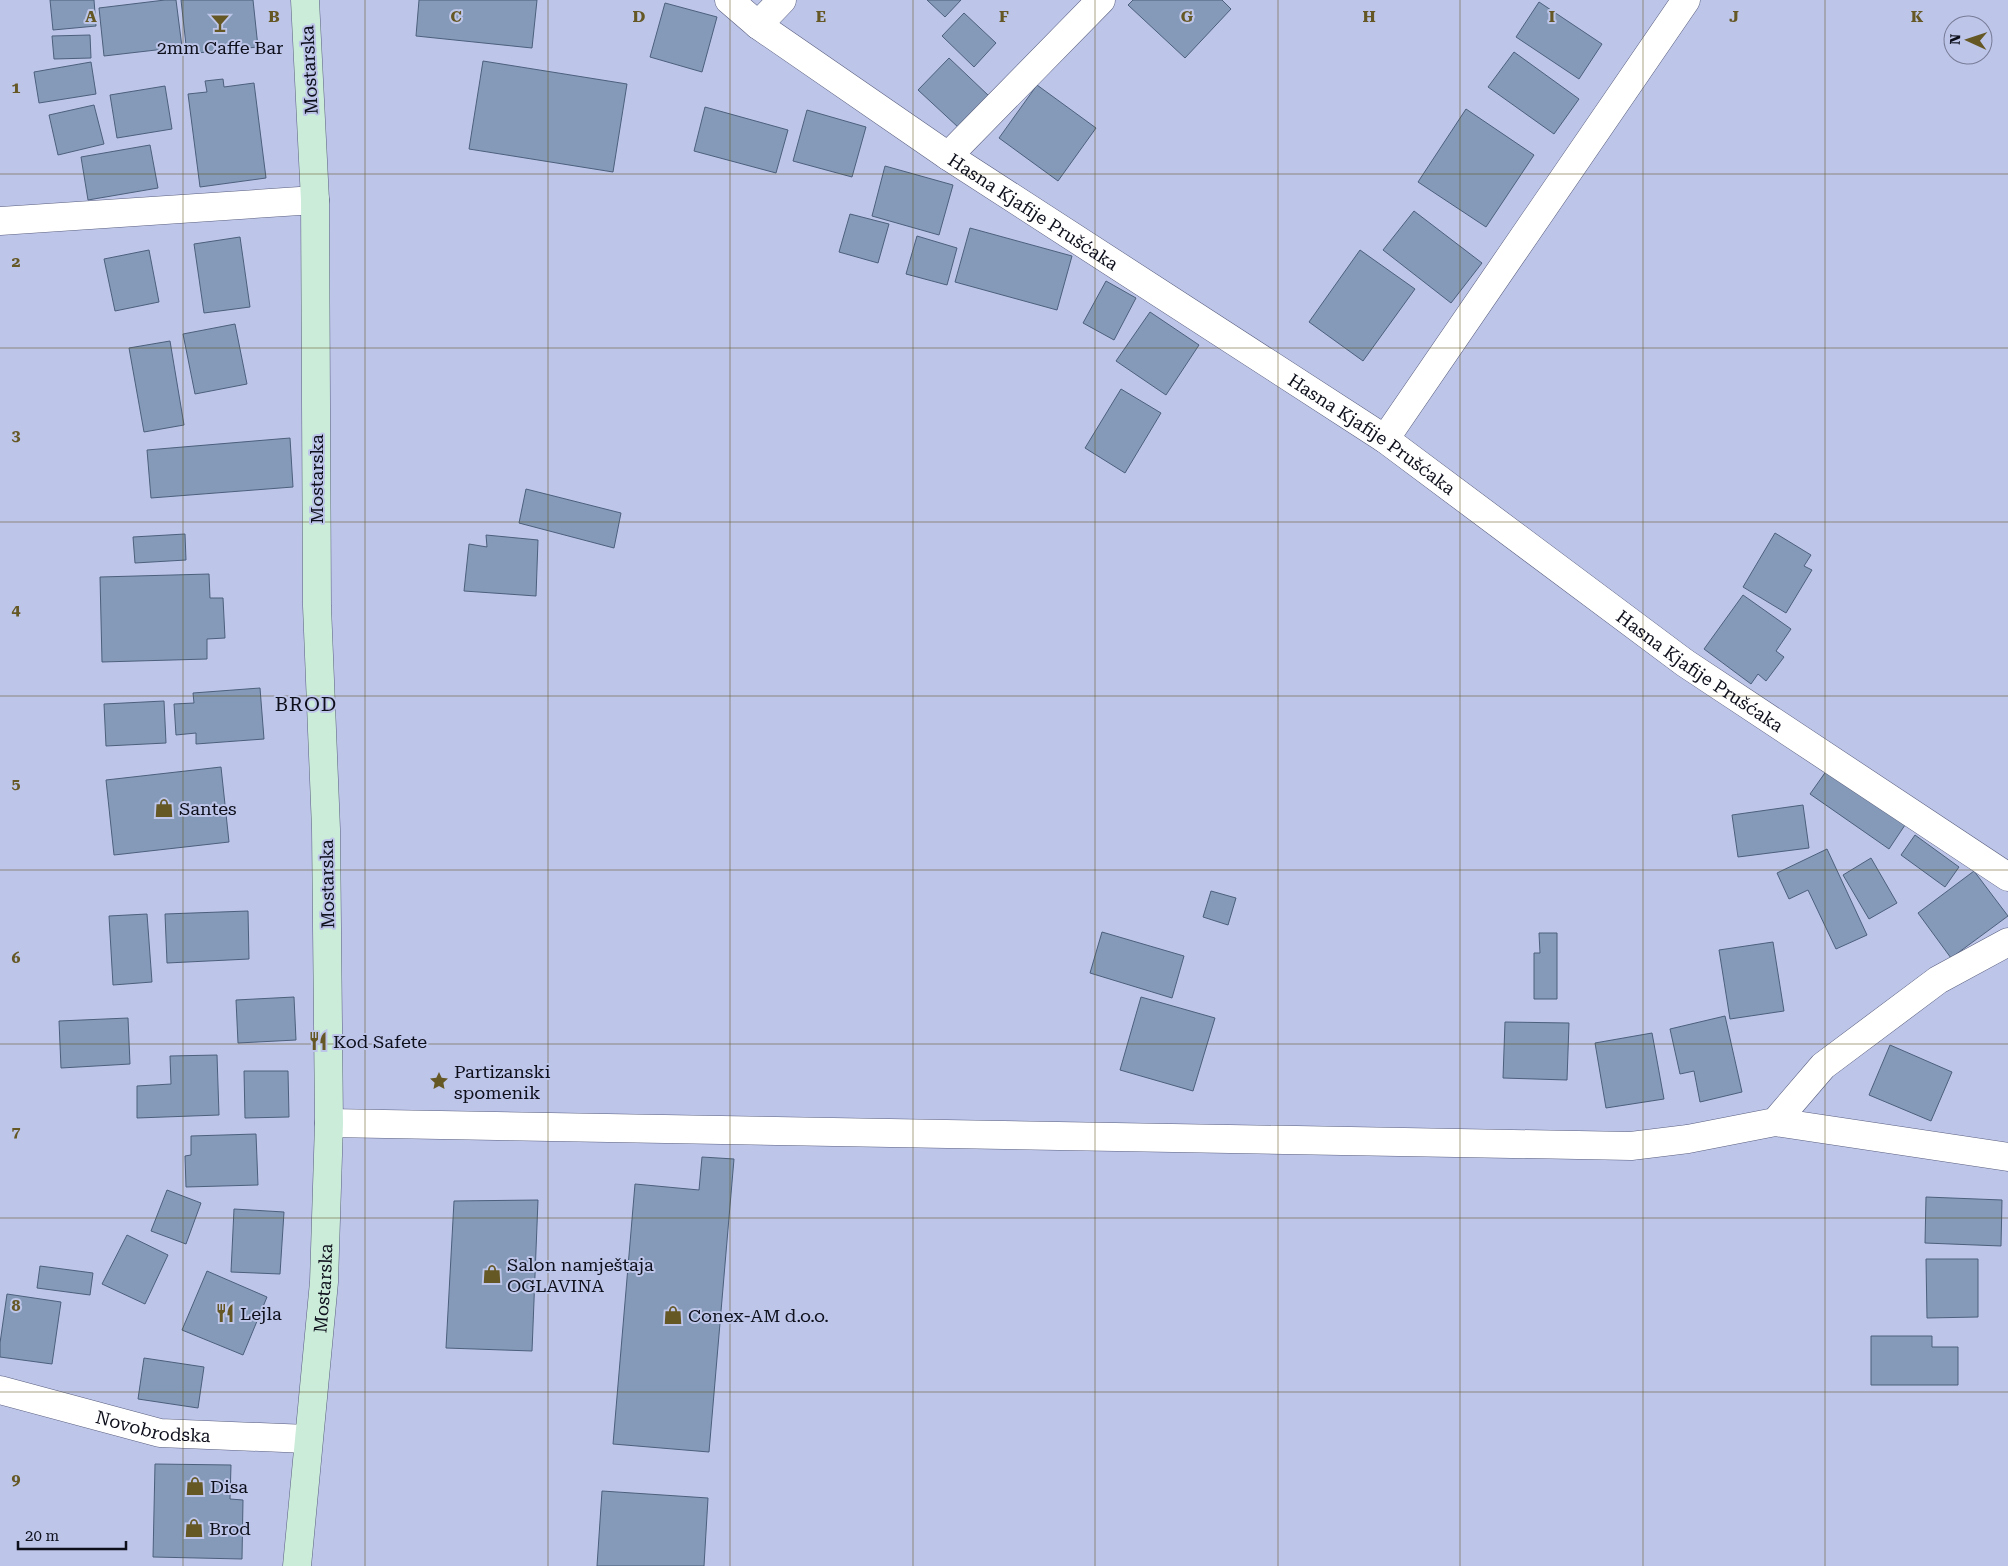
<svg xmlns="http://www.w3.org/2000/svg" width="2008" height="1566" font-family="'Roboto Serif',serif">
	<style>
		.building { fill: #849ab8; stroke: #4c607c }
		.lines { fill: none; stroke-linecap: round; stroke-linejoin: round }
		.minor-casing { stroke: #595f7f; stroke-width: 29 }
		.secondary-casing { stroke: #595f7f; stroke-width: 29 }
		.minor { stroke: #fff; stroke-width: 28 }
		.secondary { stroke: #ccecda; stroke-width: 28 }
		.grid { fill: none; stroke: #655825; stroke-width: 1; stroke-opacity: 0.55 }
		.labels { text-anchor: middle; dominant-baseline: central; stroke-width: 4; stroke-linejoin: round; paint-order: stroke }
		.poi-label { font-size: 18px; fill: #0d0f1b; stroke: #bdc5e9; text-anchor: start }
		.street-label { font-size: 18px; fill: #0d0f1b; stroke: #bdc5e9 }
		.quarter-label { font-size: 20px; letter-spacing: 1px; fill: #0d0f1b; stroke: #bdc5e9 }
		.grid-label { font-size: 16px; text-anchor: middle; font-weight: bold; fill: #655825; stroke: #bdc5e9; stroke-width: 4; stroke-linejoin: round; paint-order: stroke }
	</style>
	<rect width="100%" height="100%" fill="#bdc5e9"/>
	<g class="building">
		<polygon points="50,0 94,0 96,26 53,30"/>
		<polygon points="165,0 176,0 182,47 104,56 99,8"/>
		<polygon points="181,0 253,0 258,47 187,54"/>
		<polygon points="419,0 537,0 532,48 416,36"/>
		<polygon points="927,0 961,0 945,17"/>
		<polygon points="1133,0 1222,0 1231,9 1185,58 1128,5"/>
		<polygon points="1539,2 1602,44 1579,79 1516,37"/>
		<polygon points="665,3 717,17 702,72 650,57"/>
		<polygon points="964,13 996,43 974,67 942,36"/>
		<polygon points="90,35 91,58 54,59 52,36"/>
		<polygon points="1514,52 1579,99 1554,134 1488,87"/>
		<polygon points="949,58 989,96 959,128 918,90"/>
		<polygon points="483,61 627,84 613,172 469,149"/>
		<polygon points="91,62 96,94 39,103 34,72"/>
		<polygon points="223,79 224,87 254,83 266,178 200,187 188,94 207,92 205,81"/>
		<polygon points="1037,85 1096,128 1058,181 999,138"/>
		<polygon points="165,86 172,129 117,138 110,95"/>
		<polygon points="94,105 104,144 58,155 49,115"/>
		<polygon points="705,107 788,130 776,173 694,151"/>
		<polygon points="1466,109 1534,155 1486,227 1418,182"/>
		<polygon points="807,110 866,127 852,177 793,161"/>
		<polygon points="150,145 158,188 88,200 81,157"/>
		<polygon points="885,166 953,185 939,235 872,216"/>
		<polygon points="1414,211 1482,263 1451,303 1383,250"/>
		<polygon points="850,214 889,224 878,263 839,252"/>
		<polygon points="970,228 1072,256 1057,310 955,282"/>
		<polygon points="917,236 957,248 947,285 906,274"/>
		<polygon points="240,237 250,307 204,313 194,244"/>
		<polygon points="149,250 159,302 115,311 104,259"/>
		<polygon points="1360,250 1415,289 1363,361 1309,322"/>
		<polygon points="1106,281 1136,298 1114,340 1083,323"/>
		<polygon points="1150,312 1199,345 1166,395 1116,361"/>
		<polygon points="235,324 247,384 195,394 183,334"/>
		<polygon points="170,341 184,425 144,432 129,348"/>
		<polygon points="1121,389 1161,413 1125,473 1085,448"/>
		<polygon points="290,438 293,487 151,498 147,450"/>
		<polygon points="526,489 621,513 614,548 519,523"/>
		<polygon points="1775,533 1811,555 1804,566 1812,570 1786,613 1743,587"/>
		<polygon points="185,534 186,560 135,563 133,537"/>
		<polygon points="486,535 538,540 536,596 464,591 469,544 487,547"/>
		<polygon points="209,574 210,598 223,598 225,638 207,639 207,659 102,662 100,577"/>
		<polygon points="1743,595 1791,629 1776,651 1784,657 1766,681 1758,674 1751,684 1704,649"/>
		<polygon points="260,688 264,739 196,744 196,733 176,735 174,704 194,703 193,693"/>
		<polygon points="164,701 166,743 106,746 104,704"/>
		<polygon points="221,767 229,842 114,855 106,780"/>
		<polygon points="1827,770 1905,825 1889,849 1810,794"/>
		<polygon points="1803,805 1809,848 1738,857 1732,815"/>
		<polygon points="1915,835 1959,867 1945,887 1901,855"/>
		<polygon points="1827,849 1867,935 1836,949 1808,890 1789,899 1777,873"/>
		<polygon points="1871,858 1897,903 1869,919 1843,875"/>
		<polygon points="1974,871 2008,916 1951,958 1918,913"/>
		<polygon points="1211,891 1236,898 1228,925 1203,917"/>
		<polygon points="248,911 249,959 167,963 165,914"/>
		<polygon points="147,914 152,982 113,985 109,916"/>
		<polygon points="1102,932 1184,956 1172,998 1090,973"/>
		<polygon points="1539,933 1557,933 1557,999 1534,999 1534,953 1540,953"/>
		<polygon points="1773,942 1784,1011 1730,1019 1719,950"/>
		<polygon points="294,997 296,1040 238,1043 236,1000"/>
		<polygon points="1141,997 1215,1018 1193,1091 1120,1070"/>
		<polygon points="1725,1016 1742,1092 1700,1102 1694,1071 1680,1074 1670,1029"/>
		<polygon points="128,1018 130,1064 61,1068 59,1021"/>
		<polygon points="1505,1022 1569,1023 1567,1080 1503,1078"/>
		<polygon points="1652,1033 1664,1099 1606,1108 1595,1043"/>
		<polygon points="1890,1045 1952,1072 1931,1121 1869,1095"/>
		<polygon points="217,1055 219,1115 137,1118 137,1086 171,1084 170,1056"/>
		<polygon points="244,1071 288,1071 289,1117 245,1118"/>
		<polygon points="256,1134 258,1185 186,1187 185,1156 191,1155 191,1136"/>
		<polygon points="702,1157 734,1159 709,1452 613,1444 635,1184 699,1190"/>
		<polygon points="167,1190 201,1203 186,1244 151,1231"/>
		<polygon points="1926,1197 2002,1200 2001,1246 1925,1243"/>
		<polygon points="538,1200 532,1351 446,1348 454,1201"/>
		<polygon points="234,1209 284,1212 280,1274 231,1272"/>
		<polygon points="127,1235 168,1255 145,1304 102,1284"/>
		<polygon points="1926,1259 1978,1259 1978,1317 1927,1318"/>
		<polygon points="40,1266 93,1273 90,1295 37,1288"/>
		<polygon points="207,1271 267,1297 243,1355 182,1330"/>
		<polygon points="7,1294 61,1302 52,1364 0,1357 0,1343"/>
		<polygon points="1871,1336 1932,1336 1932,1347 1958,1347 1958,1385 1871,1385"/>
		<polygon points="144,1358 204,1367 198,1408 138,1399"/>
		<polygon points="155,1464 231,1465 230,1499 243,1500 242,1559 153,1557"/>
		<polygon points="602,1491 708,1498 704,1566 597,1566"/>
	</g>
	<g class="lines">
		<g class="minor-casing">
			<g id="minor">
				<path id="s1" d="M729,0l29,25 190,131 437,283 300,224 323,214"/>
				<polyline points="758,25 782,0"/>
				<polyline points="948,156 1101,0"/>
				<polyline points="0,221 315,200"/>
				<polyline points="1385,439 1686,0"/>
				<polyline points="1775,1122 2008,1157"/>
				<polyline points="329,1123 1631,1146 1688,1139 1775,1122 1823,1066 1938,980 2008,942"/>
				<path id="s2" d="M0,1390l160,43 148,6"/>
			</g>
		</g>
		<g class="secondary-casing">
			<g id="secondary">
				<path id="s3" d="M297,1566l27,-284 5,-159 -3,-294 -9,-223 -2,-406 -10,-200"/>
			</g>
		</g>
		<use href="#minor" class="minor"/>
		<use href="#secondary" class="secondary"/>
	</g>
	<path class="grid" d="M183,0v1566M365,0v1566M548,0v1566M730,0v1566M913,0v1566M1095,0v1566M1278,0v1566M1460,0v1566M1643,0v1566M1825,0v1566M0,174h2008M0,348h2008M0,522h2008M0,696h2008M0,870h2008M0,1044h2008M0,1218h2008M0,1392h2008"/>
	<defs>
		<g id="bar-bare" transform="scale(1.5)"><path d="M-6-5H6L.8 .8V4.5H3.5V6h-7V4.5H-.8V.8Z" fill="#655825" stroke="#bdc5e9" stroke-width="2.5" paint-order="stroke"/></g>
		<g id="shop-bare" transform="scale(1.5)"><path d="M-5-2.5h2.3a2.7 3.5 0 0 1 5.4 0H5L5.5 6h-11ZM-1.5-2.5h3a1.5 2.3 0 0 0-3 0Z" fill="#655825" stroke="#bdc5e9" stroke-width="2.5" paint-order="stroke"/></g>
		<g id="restaurant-bare" transform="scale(1.5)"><path d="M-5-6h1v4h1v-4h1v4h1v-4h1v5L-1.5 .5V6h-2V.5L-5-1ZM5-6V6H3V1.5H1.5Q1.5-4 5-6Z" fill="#655825" stroke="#bdc5e9" stroke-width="2.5" paint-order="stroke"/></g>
		<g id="sight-bare" transform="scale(1.5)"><path d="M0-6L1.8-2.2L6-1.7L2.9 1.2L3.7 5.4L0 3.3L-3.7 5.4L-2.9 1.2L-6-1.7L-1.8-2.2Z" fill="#655825" stroke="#bdc5e9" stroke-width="2.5" paint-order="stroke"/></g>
	</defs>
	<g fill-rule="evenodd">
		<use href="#bar-bare" x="220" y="23"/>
		<use href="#shop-bare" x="164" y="808"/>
		<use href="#restaurant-bare" x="318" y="1041"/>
		<use href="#sight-bare" x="439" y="1081"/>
		<use href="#shop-bare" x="492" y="1274"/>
		<use href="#restaurant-bare" x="225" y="1313"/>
		<use href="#shop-bare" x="673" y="1315"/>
		<use href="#shop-bare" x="195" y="1486"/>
		<use href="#shop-bare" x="194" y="1528"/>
	</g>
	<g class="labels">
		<g class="poi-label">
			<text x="220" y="47" text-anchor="middle">2mm Caffe Bar</text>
			<text x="179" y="808">Santes</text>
			<text x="333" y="1041">Kod Safete</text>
			<text x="454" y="1071">Partizanski<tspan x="454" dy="21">spomenik</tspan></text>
			<text x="507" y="1264">Salon namještaja<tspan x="507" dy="21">OGLAVINA</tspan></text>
			<text x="240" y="1313">Lejla</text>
			<text x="688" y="1315">Conex-AM d.o.o.</text>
			<text x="210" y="1486">Disa</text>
			<text x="209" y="1528">Brod</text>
		</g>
		<g class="street-label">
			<text transform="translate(309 70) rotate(-93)">Mostarska</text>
			<text stroke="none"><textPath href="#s1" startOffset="371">Hasna Kjafije Prušćaka</textPath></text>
			<text stroke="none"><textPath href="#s1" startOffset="776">Hasna Kjafije Prušćaka</textPath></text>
			<text transform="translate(316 479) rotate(-90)">Mostarska</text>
			<text stroke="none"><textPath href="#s1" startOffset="1181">Hasna Kjafije Prušćaka</textPath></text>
			<text transform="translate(327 884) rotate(-91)">Mostarska</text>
			<text stroke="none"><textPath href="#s3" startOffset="279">Mostarska</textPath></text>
			<text stroke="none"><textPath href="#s2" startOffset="158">Novobrodska</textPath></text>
		</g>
		<g class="quarter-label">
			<text x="306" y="704">BROD</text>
		</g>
	</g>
	<g class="grid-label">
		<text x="91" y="22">A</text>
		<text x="274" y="22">B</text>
		<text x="456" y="22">C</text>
		<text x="639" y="22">D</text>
		<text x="821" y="22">E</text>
		<text x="1004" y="22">F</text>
		<text x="1187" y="22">G</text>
		<text x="1369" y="22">H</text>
		<text x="1552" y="22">I</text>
		<text x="1734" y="22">J</text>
		<text x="1917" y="22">K</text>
		<text x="16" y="93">1</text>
		<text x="16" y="267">2</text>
		<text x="16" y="441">3</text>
		<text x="16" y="615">4</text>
		<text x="16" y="789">5</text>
		<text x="16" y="963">6</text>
		<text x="16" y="1137">7</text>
		<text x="16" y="1311">8</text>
		<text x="16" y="1485">9</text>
	</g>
	<g transform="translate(1968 40) rotate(273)"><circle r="24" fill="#bdc5e9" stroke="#777c97"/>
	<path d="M0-4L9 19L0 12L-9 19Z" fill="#655825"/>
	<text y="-8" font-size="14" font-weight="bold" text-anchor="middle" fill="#0d0f1b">N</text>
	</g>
	<path d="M18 1541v8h108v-8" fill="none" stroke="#0d0f1b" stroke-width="2.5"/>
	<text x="25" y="1541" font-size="15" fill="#0d0f1b" stroke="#bdc5e9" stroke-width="4" paint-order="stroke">20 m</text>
</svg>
